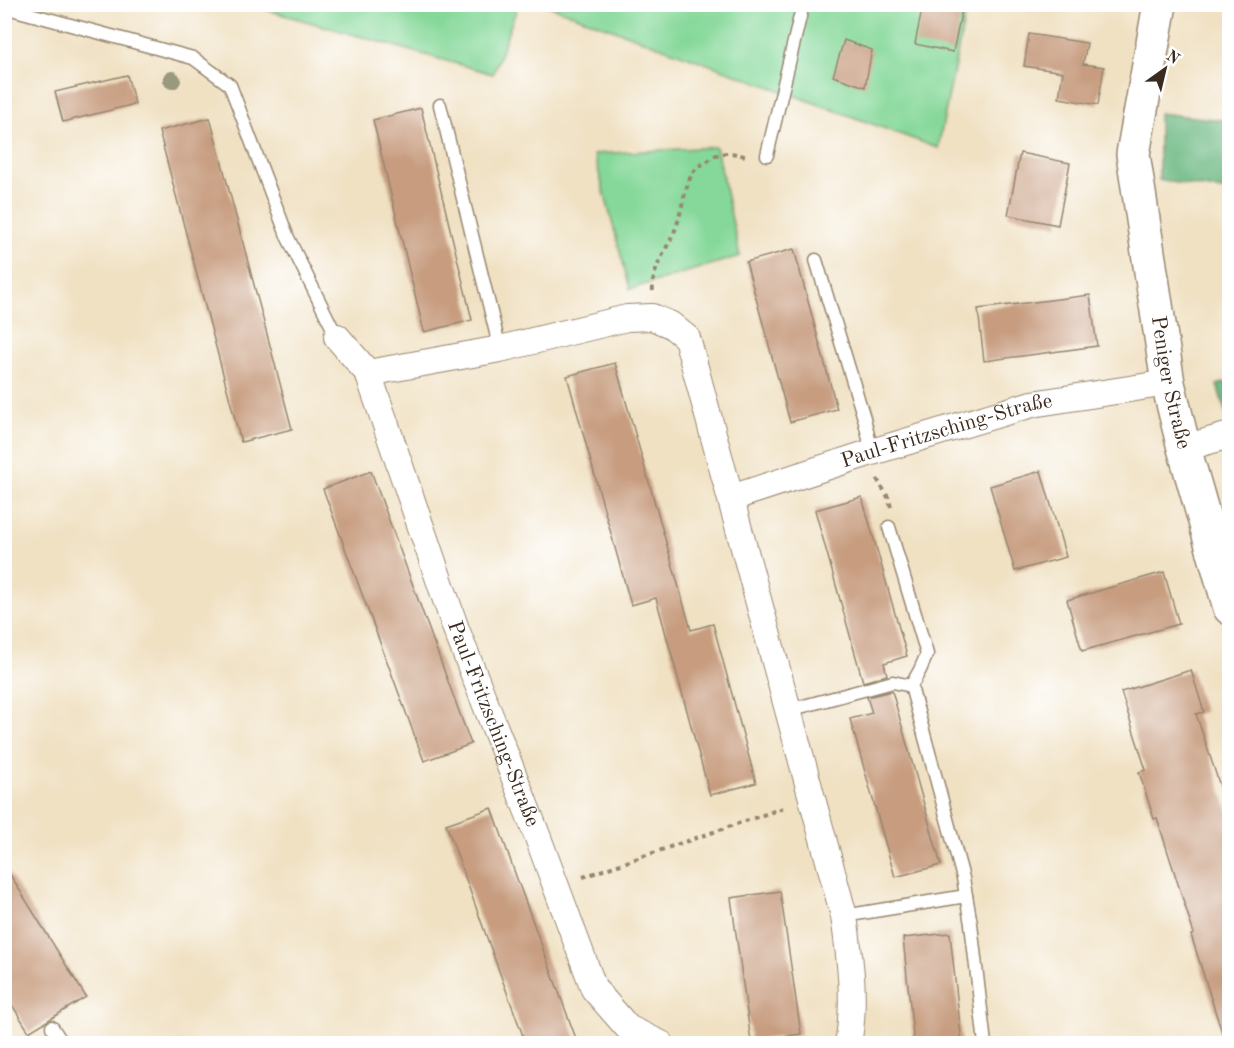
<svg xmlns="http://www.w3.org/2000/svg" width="1234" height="1048" font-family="'Old Standard TT',serif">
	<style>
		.green { fill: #85d899; stroke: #60815c; stroke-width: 1.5 }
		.forest { fill: #6cb881; stroke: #547150; stroke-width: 1.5 }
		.building { fill: #c79c7f }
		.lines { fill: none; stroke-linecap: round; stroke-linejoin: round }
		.lane-casing { stroke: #968670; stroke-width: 15 }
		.street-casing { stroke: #968670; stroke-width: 28 }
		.secondary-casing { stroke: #968670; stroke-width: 36 }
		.path { stroke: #968670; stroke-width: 4; stroke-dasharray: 4.5 4.5; stroke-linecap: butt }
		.lane { stroke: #fff; stroke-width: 12 }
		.street { stroke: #fff; stroke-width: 26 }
		.secondary { stroke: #fff; stroke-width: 33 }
		.tree { fill: #99997d }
		.labels { text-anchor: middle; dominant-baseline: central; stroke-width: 4.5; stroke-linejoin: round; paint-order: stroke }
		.street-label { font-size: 21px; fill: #3b2a1e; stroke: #fff }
	</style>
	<rect width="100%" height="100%" fill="#fff"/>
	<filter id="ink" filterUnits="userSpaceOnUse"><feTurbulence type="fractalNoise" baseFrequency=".0167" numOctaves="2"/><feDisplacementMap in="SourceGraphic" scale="12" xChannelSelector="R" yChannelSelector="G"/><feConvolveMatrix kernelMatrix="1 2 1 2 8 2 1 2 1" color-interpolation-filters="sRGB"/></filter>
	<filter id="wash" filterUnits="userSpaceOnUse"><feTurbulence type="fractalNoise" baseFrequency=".008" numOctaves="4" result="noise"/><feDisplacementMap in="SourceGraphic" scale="24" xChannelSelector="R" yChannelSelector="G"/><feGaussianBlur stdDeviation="1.35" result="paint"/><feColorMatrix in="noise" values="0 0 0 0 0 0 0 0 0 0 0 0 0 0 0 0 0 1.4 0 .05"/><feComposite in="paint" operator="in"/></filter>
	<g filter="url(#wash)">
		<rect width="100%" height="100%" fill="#f0e1c3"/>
		<g class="green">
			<polygon points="249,5 518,5 493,74"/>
			<polygon points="546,5 967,5 938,148"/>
			<polygon points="716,147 740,256 630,289 594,154"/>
		</g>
		<g class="forest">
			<polygon points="1159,113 1229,121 1229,191 1159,180"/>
			<polygon points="1229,381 1230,420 1228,420 1217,385"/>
		</g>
		<g id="blocks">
			<g class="building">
				<polygon points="923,4 963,4 953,52 915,44"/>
				<polygon points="1029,34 1087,43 1083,64 1104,67 1098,105 1059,98 1063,72 1024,66"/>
				<polygon points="844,40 872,50 865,87 833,76"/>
				<polygon points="127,75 135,104 63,122 55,92"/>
				<polygon points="421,108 472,320 424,332 373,120"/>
				<polygon points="210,118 292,429 241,442 159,131"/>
				<polygon points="1020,153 1070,163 1058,225 1008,215"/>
				<polygon points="794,249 837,409 790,422 746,262"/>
				<polygon points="1090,295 1097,346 984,361 978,309"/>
				<polygon points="615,363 691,630 713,624 756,783 710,795 656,598 631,605 567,376"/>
				<polygon points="371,471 471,744 424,761 323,489"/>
				<polygon points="1041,471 1066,557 1015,571 990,486"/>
				<polygon points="862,497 907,656 884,663 887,675 863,682 815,510"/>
				<polygon points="1164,572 1179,624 1082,651 1067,600"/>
				<polygon points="1191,670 1204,712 1196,714 1230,816 1230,1038 1224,1039 1191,935 1194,934 1157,818 1154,819 1139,772 1146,770 1121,692"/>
				<polygon points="892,691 941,865 895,877 850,719 872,713 867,697"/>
				<polygon points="492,808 516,876 578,1044 526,1044 495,960 446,824"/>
				<polygon points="4,865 86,997 29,1032 4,992"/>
				<polygon points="780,891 801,1034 751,1041 731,898"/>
				<polygon points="950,933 962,1044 914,1044 903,938"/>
			</g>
		</g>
	</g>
	<g filter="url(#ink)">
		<use href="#blocks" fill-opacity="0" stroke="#968670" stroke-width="1.5"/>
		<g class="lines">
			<g class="lane-casing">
				<g id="lane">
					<polyline points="4,7 193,58 230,85 288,238 337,337"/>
					<polyline points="440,105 500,349"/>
					<polyline points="767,155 803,4"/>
					<polyline points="816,260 864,418 872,452"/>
					<polyline points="889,527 927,654 920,670 911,686 963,878 971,924 985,1044"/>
					<polyline points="789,710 893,682 911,686"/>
					<polyline points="844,916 966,896"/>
					<polyline points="52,1027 63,1044"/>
				</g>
			</g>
			<g class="street-casing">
				<g id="street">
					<path id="s1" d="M337,337l31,36 88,256 81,206 57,154 34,39 33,16"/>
					<path d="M368,373l132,-24 127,-31 25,-1 19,8 16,13 157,578c6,43 12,85 4,128"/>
					<polyline points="1184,448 1230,435"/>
					<path id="s2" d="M731,498l141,-46 160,-48 136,-21"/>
				</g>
			</g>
			<g class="secondary-casing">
				<g id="secondary">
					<path id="s3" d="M1160,4l-27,150 35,229 16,65 46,160"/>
				</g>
			</g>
			<g class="path">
				<path d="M653,291c-3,-19 15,-44 22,-61 7,-16 10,-51 21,-61 3,-4 8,-5 12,-8 11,-11 25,-9 39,-4"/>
				<polyline points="877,479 888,497 891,507"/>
				<polyline points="583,877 786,807"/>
			</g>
			<use href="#lane" class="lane"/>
			<use href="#street" class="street"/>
			<use href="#secondary" class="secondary"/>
		</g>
		<circle class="tree" cx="172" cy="80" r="9"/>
	</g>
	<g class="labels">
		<g class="street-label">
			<text stroke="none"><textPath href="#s3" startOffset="384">Peniger Straße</textPath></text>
			<text stroke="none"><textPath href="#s2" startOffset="226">Paul-Fritzsching-Straße</textPath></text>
			<text stroke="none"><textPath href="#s1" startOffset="420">Paul-Fritzsching-Straße</textPath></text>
		</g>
	</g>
	<rect width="1234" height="1048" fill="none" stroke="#fff" stroke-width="24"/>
	<g transform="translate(1165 69) rotate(34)" stroke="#ffffff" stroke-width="4.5" paint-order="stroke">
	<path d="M0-4.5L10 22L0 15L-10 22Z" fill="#3b2a1e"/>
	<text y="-9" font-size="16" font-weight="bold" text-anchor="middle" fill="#3b2a1e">N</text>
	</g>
</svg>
